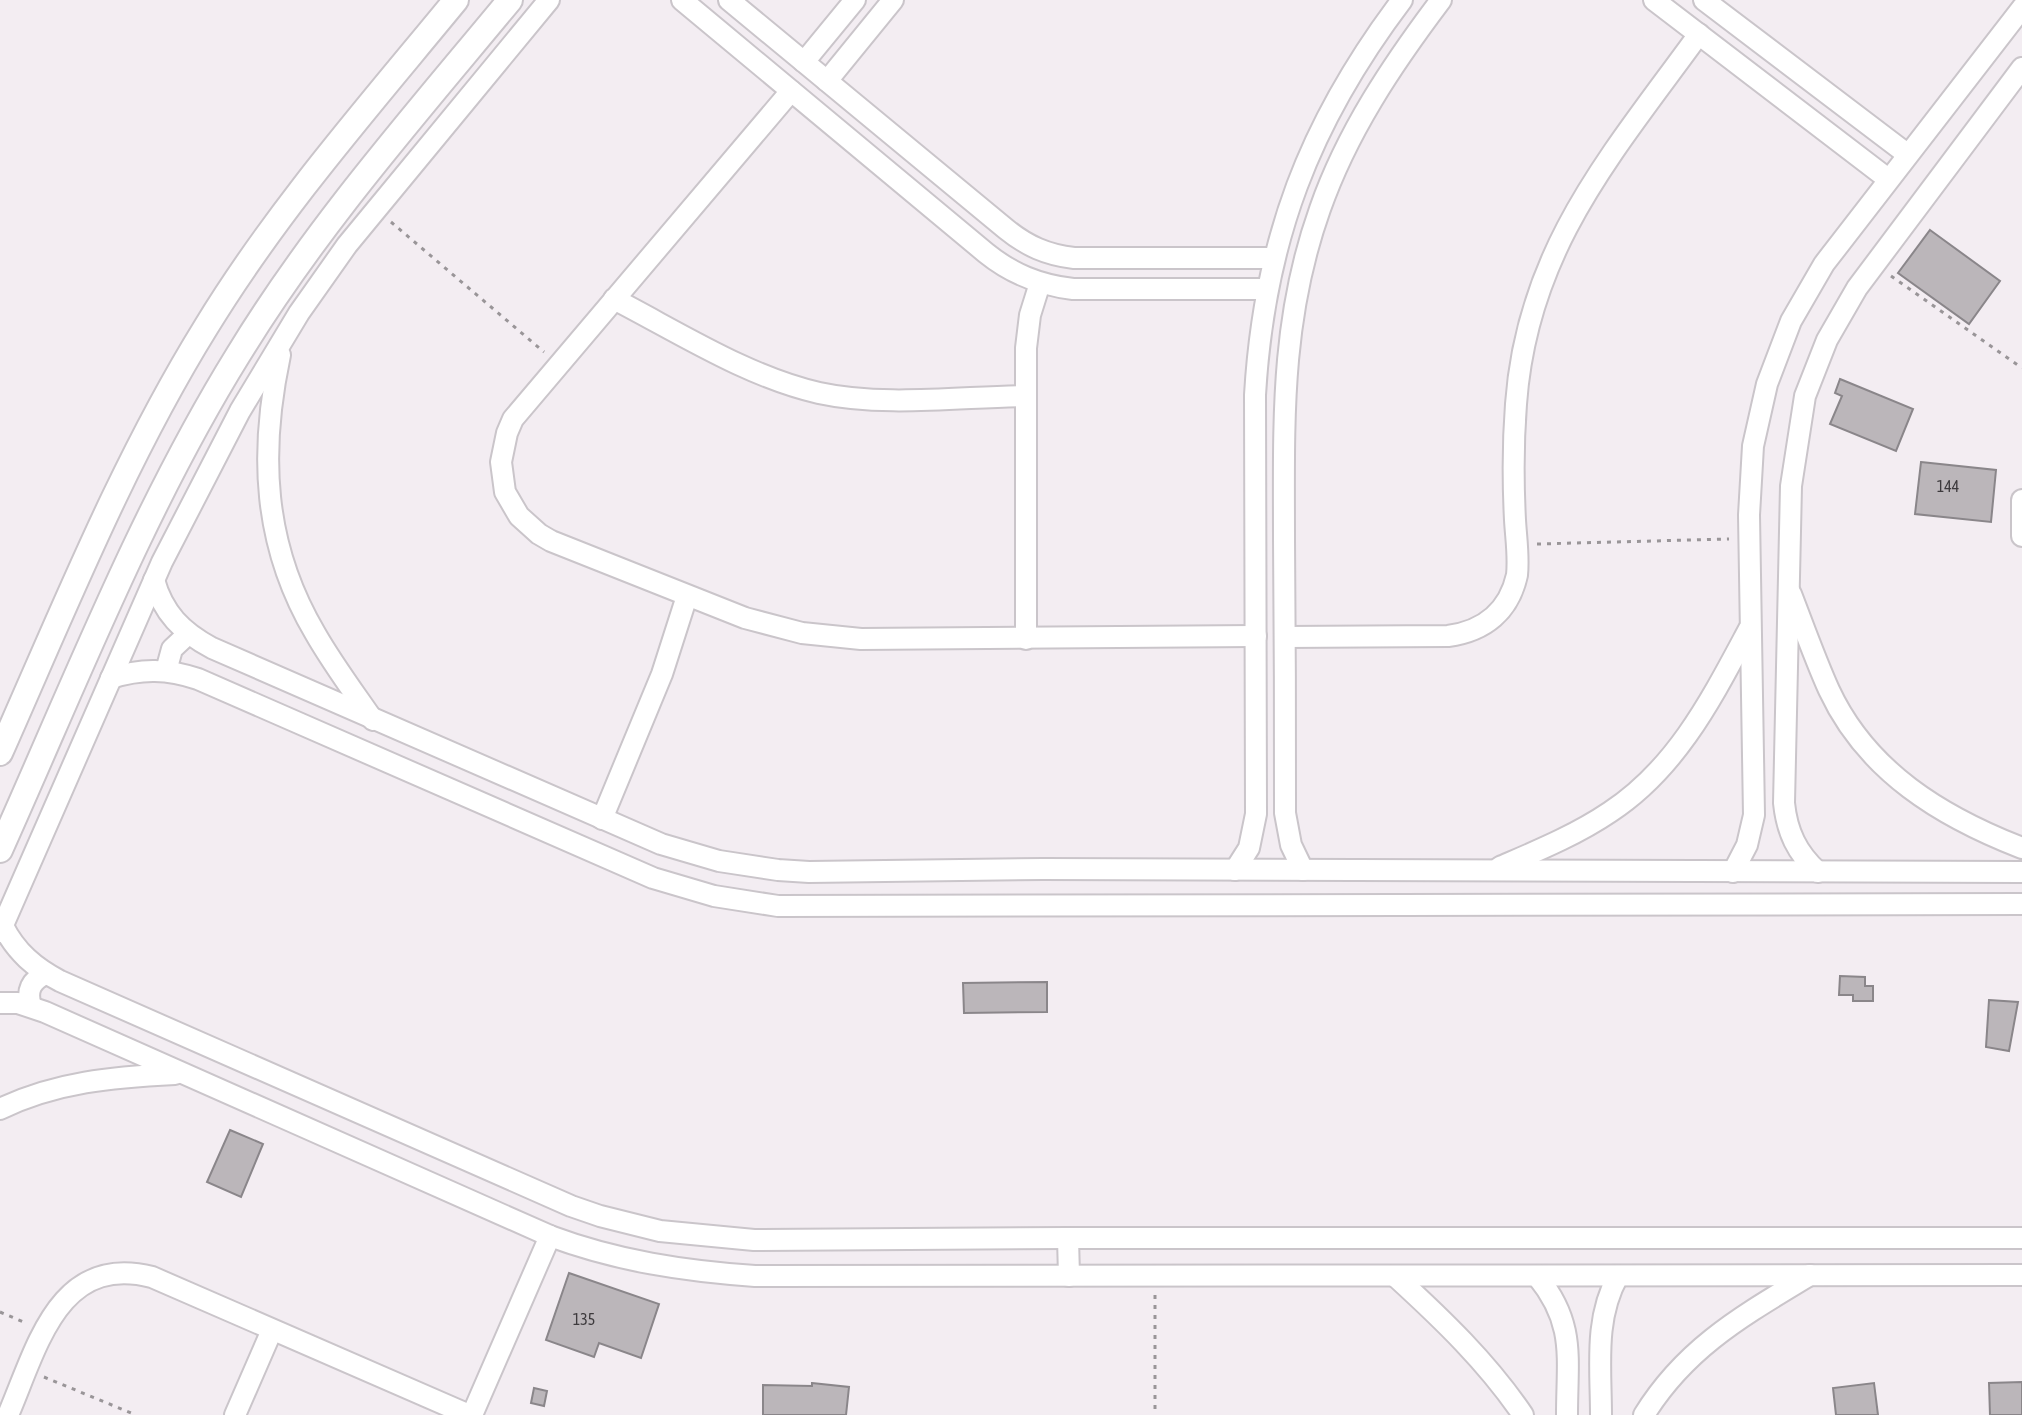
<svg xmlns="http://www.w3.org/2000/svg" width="2022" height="1415" font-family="'Asap Condensed',sans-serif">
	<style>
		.building { fill: #bbb6ba; stroke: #8a868a; stroke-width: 2 }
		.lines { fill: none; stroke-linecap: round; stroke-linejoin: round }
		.minor-casing { stroke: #cac5ca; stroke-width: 24 }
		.major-casing { stroke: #cac5ca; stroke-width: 28 }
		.path { stroke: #999598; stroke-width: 3; stroke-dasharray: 4 6; stroke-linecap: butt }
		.minor { stroke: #fff; stroke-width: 20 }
		.major { stroke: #fff; stroke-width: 24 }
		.labels { text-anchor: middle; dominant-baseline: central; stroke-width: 7; stroke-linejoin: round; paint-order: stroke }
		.number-label { font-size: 16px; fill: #3d3a3d }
	</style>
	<rect width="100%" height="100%" fill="#f3edf2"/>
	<g class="building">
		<polygon points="1930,230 2000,281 1969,324 1898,273"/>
		<polygon points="1840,379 1913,409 1896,451 1830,424 1842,396 1835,393"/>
		<polygon points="1921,462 1996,470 1991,522 1915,514"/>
		<polygon points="1840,976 1865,977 1865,986 1873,986 1873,1001 1853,1001 1853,995 1839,995"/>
		<polygon points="1047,982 1047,1012 964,1013 963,983"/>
		<polygon points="1989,1000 2018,1002 2009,1051 1986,1047"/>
		<polygon points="230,1130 263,1144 241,1197 207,1182"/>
		<polygon points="569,1273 659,1304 641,1358 599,1343 594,1357 546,1340"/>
		<polygon points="2022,1382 2022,1415 1990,1415 1989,1383"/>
		<polygon points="812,1383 849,1387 846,1415 763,1415 763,1385 812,1386"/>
		<polygon points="1874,1383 1878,1415 1836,1415 1833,1388"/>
		<polygon points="534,1388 547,1391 544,1406 531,1403"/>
	</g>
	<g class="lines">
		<g class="minor-casing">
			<g id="minor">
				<path d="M682,0l304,253c26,21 53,32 87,36h194"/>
				<path d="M729,0l277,229c21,17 41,26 68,29h200"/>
				<polyline points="1654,0 1888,179"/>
				<polyline points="1704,0 1907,154"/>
				<polyline points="804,62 855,0"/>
				<polyline points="827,81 893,0"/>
				<polyline points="791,91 513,419 507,433 501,462 505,492 519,516 539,534 551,541 745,618 802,633 861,639 1256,636"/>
				<path d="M614,299c64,33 134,78 205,94 64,14 140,4 207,3"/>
				<path d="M280,355c-21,98 -17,190 35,278 17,30 38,58 58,87"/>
				<polyline points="2022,500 2022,536"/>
				<path d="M154,580c9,33 28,52 58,68l449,196 58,17 59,9 31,2 234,-3 979,3"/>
				<path d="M1791,594c12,31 24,65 38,96 38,82 113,127 193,158"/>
				<path d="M1285,637l163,-1c37,-5 61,-25 69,-61 2,-19 -1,-37 -2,-55 -2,-39 -2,-77 1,-116 11,-155 96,-250 183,-370"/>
				<polyline points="1026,639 1026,348 1030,315 1040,283"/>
				<polyline points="166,671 172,649 188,634"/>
				<path d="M111,678c31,-10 57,-9 87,1l455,199 61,18 64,10 1244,-2"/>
				<polyline points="602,819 662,674 687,596"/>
				<path d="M1500,867c37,-16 76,-32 110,-55 67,-44 102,-114 139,-183"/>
				<path d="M1235,870l14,-22 7,-34 -1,-419c9,-154 54,-272 147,-395"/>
				<path d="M1303,870l-12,-25 -6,-32c0,-91 0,-183 -1,-274 0,-116 -4,-218 36,-330 27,-77 72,-144 121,-209"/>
				<polyline points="1733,872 1747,845 1754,815 1749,515 1753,446 1767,384 1791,321 1824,264 2022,8"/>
				<path d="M1818,872c-21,-19 -31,-40 -34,-69l7,-317 14,-90 22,-56 30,-52 165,-220"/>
				<path d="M3,926c13,26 32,42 57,55l511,225 29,10 60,15 94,9 314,-2h954"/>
				<polyline points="0,932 162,562 240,411 299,313 347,245 549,0"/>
				<path d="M0,1003h18l27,9 505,224c67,25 134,35 205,40l1267,-1"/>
				<path d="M31,1006c-5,-15 0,-26 15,-32"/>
				<path d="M0,1109c56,-27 113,-32 175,-35"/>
				<polyline points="1068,1238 1069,1276"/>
				<path d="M1395,1276c47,43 92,86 128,139"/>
				<path d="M1537,1276c39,48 30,81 30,139"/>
				<path d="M8,1415c29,-67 50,-162 144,-138l317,138"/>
				<polyline points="235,1415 272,1330"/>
				<polyline points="472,1415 550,1236"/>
				<path d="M1601,1415c0,-48 -7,-96 17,-139"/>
				<path d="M1644,1415c42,-68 100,-100 166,-140"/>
			</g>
		</g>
		<g class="major-casing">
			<g id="major">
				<path d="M0,753c64,-144 123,-292 206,-426 72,-118 163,-221 250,-327"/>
				<path d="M0,850c75,-167 142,-340 238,-495 78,-128 177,-240 272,-355"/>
			</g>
		</g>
		<g class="path">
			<polyline points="391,222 544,352"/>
			<polyline points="1891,276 2022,368"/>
			<polyline points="1537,544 1729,539"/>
			<polyline points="1155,1295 1155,1415"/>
			<polyline points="0,1312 26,1323"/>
			<polyline points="44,1377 136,1415"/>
		</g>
		<use href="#minor" class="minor"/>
		<use href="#major" class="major"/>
	</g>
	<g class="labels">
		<g class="number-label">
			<text x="1948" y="486">144</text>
			<text x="584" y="1319">135</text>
		</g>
	</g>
</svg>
